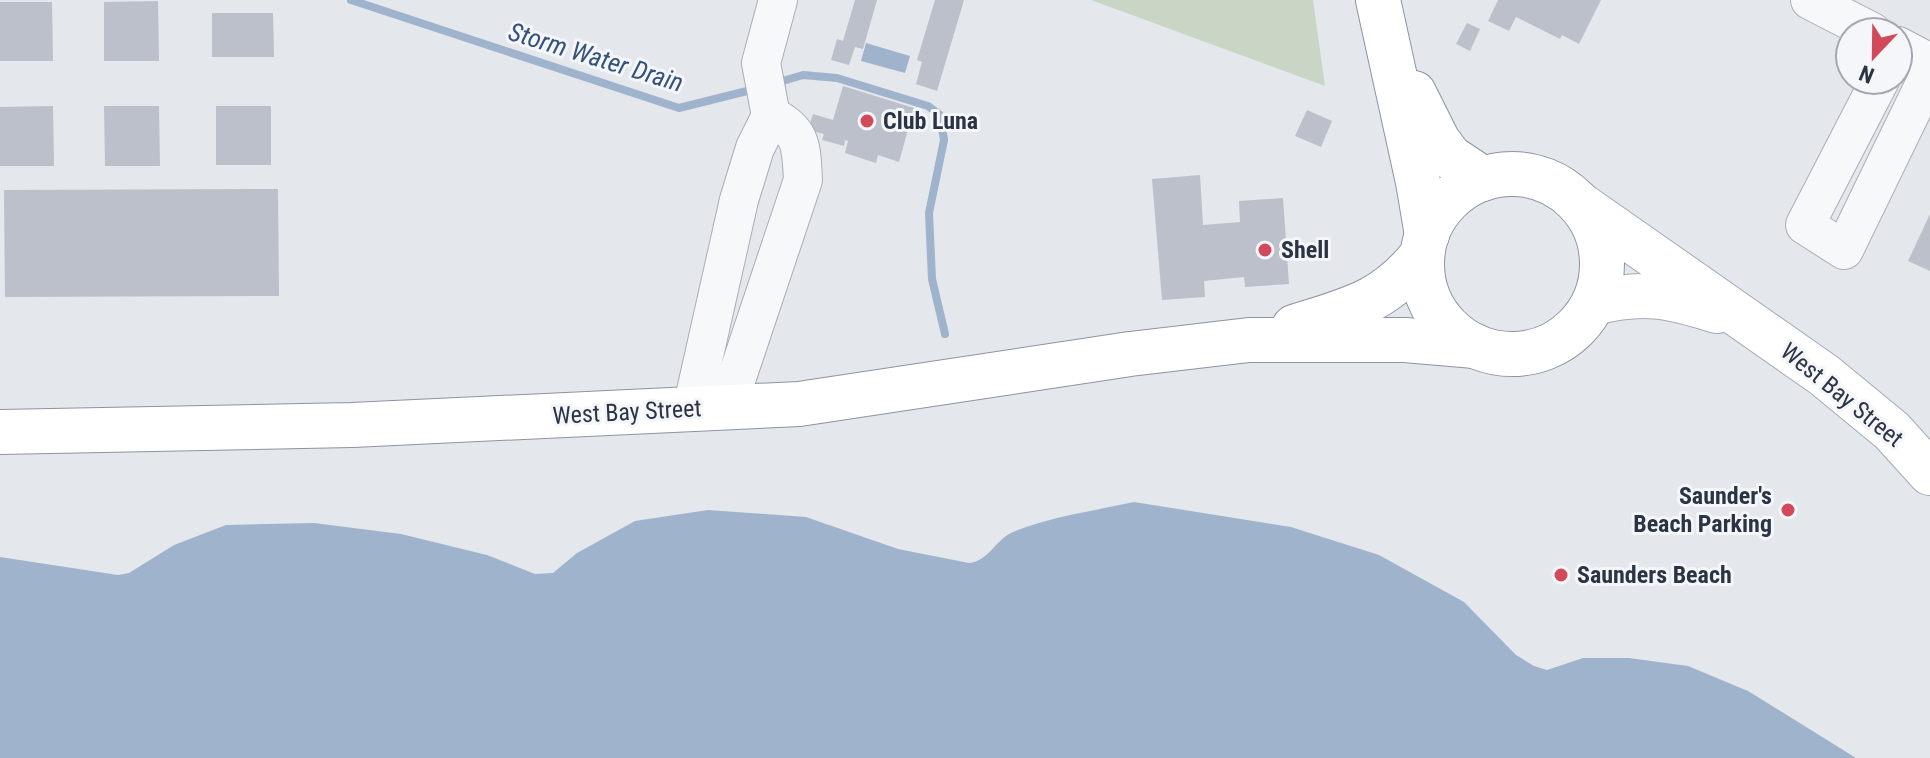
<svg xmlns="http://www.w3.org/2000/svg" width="1930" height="758" viewBox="0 0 1930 758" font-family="'Roboto Condensed',sans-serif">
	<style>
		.green { fill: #c9d6c5 }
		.water { fill: #9fb4cc }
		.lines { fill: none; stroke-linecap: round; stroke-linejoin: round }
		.stream { stroke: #9fb4cc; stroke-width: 8 }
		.building { fill: #bbc0ca }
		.minor-casing { stroke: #a9aeb7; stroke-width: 40 }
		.major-casing { stroke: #a3abb8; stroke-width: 46 }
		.highway-casing { stroke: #8b94a3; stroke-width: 46 }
		.minor { stroke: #f7f8fa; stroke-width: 38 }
		.major { stroke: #fff; stroke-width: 44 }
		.highway { stroke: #fff; stroke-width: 44 }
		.poi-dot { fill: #d1495b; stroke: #f4f6f9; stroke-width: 3 }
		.labels { text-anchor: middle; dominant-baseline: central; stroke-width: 6; stroke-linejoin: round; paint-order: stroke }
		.poi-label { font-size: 24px; font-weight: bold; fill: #2b3445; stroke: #f4f6f9; text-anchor: start }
		.street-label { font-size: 24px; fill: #2b3445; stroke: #f4f6f9 }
		.water-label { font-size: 26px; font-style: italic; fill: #34527a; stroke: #f4f6f9 }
	</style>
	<rect width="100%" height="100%" fill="#e4e7ec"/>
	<!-- green -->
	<polygon class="green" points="1091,0 1313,0 1325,86"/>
	<!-- water -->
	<g class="water">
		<polygon points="866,43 910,56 905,73 861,61"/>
		<path d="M1134 502 1291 527 1379 555 1464 602 1516 655 1534 666 1547 670 1583 658H1629L1688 666 1748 691 1856 758H0V557L118 575 129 573 174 545 226 525 314 523 401 534 487 555 535 574 553 573 577 553 635 521 708 510 806 517 898 549 969 563C989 561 996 539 1013 532 1052 516 1094 511 1134 502Z"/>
	</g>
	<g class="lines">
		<!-- stream -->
		<g class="stream">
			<polyline points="351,0 679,108 755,89"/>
			<polyline points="776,83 803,75 837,78 928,106 940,115 944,140 929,213 932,279 945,334"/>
		</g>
	</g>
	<!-- building -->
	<g class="building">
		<polygon points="855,0 877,0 863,49 855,47 849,65 831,60 837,39 843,41"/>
		<polygon points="935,0 964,0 937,91 916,84 922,62 917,60"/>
		<polygon points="1498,0 1601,0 1579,44 1562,35 1560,39 1516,17 1509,31 1488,21"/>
		<polygon points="158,1 159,61 104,61 104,2"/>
		<polygon points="0,2 52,2 53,61 0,61"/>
		<polygon points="212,13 273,13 274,57 212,57"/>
		<polygon points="1467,23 1480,29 1470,51 1456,44"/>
		<polygon points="843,86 914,108 899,162 878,155 876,163 845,153 848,141 845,140 844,146 822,140 824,134 808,130 813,114 833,120"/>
		<polygon points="53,106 54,166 0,166 0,107"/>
		<polygon points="104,106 159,106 160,166 105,166"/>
		<rect x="216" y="106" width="55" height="59"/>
		<polygon points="1307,110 1332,121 1321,147 1295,136"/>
		<polygon points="1200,175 1203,225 1240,222 1239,201 1283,198 1289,284 1245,287 1244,277 1204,281 1205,297 1162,300 1152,179"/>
		<polygon points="278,189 279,296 5,297 4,190"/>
		<polygon points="1930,214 1930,271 1908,261"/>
	</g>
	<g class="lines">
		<defs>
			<g id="minor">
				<polyline points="1810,0 1872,32"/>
				<polyline points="1898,46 1930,63"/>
				<polyline points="1880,80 1805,225 1844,250 1930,73"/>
				<path d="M727 407 803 180C801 148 803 131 771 116"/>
				<polyline points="692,409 739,200 755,148 771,116 761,63 778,0"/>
			</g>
			<g id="major">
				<polyline points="1578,203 1824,375 1892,431 1930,473"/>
				<path d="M1594 303C1643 290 1670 296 1717 311"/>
			</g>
			<g id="highway">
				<polyline points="1378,0 1418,182 1427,235"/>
				<polyline points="1414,93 1438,141 1450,157 1483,179"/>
				<circle cx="1512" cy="264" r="90"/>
				<path d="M1294 327C1350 309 1384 303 1422 255"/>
				<polyline points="0,432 352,425 799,404 1130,354 1249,340 1405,340 1475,346"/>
			</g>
		</defs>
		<!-- minor casing -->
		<use href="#minor" class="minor-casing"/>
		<!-- major casing -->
		<use href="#major" class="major-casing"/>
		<!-- highway casing -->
		<use href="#highway" class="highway-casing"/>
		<!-- minor -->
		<use href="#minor" class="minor"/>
		<!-- major -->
		<use href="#major" class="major"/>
		<!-- highway -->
		<use href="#highway" class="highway"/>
	</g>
	<!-- markers -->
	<g class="poi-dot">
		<circle cx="867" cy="121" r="8"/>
		<circle cx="1265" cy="250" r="8"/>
		<circle cx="1788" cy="510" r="8"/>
		<circle cx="1561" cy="575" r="8"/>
	</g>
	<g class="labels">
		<!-- poi labels -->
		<g class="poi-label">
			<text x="883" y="121">Club Luna</text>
			<text x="1281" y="250">Shell</text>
			<text x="1772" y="496" text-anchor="end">Saunder's<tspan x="1772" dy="28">Beach Parking</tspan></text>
			<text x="1577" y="575">Saunders Beach</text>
		</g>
		<!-- street labels -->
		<g class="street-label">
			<text transform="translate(1842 395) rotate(39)">West Bay Street</text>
			<text transform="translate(627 412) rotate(-3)">West Bay Street</text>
		</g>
		<!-- water labels -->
		<g class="water-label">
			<text transform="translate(596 57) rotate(17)">Storm Water Drain</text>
		</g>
	</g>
	<!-- north arrow -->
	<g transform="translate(1874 56) rotate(202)"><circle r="38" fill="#f4f6f9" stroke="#a4a8b1" stroke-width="2"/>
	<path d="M0-6L14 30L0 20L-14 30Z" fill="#d1495b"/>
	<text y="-12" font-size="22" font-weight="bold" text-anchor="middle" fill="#2b3445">N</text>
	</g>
</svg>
